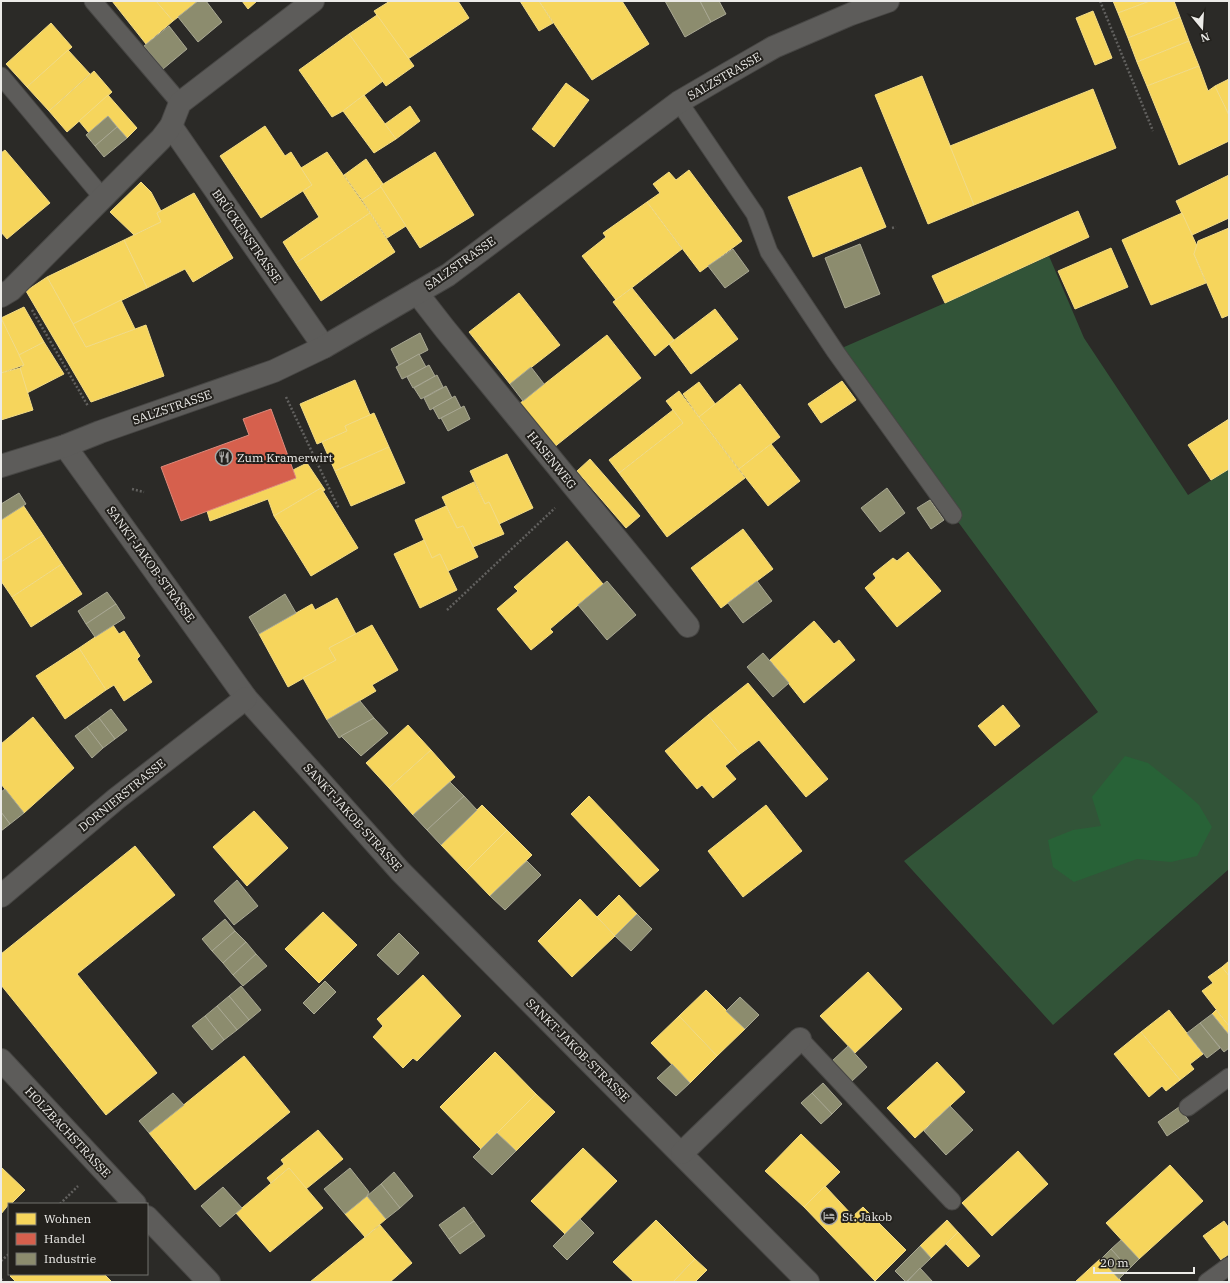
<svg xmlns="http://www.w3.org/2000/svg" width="1230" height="1283" viewBox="0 0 1230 1283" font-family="'IBM Plex Serif',serif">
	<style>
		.green { fill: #325438 }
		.forest { fill: #286237 }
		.homes { fill: #f6d55c; stroke: #f3dc86 }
		.shops { fill: #d6604d; stroke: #dd8a7c }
		.industry { fill: #8c8c6e; stroke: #a9a893 }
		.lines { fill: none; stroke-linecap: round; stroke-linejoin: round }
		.service-casing { stroke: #474644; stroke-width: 19 }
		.minor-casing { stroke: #474644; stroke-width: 24 }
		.path { stroke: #62615f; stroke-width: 2.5; stroke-dasharray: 2 2; stroke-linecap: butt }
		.service { stroke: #5d5c5a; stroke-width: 17 }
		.minor { stroke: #5d5c5a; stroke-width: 22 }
		.labels { text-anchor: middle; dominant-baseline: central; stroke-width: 4; stroke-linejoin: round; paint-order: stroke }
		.street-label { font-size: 12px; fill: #ecebe8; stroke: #23211d }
		.poi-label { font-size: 12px; fill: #ecebe8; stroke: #23211d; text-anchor: start }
	</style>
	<rect width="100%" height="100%" fill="#2b2a27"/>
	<!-- green -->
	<polygon class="green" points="1049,256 1084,338 1188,495 1229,469 1229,869 1053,1025 904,861 1098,712 953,515 835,351 945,303"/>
	<!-- forest -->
	<polygon class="forest" points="1125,756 1148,763 1182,790 1199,805 1212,827 1197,856 1171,862 1137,859 1074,882 1053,867 1048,840 1073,830 1101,826 1092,797"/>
	<!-- homes -->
	<g class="homes">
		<polygon points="112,1 156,1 173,21 146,44"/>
		<polygon points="156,1 197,1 197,2 173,21"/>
		<polygon points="242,1 257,1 248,9"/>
		<polygon points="390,1 458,1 469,18 408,59 374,11"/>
		<polygon points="520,1 539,1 553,23 539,31"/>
		<polygon points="539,1 622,1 649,44 592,80"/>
		<polygon points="1113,1 1150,1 1118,13"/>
		<polygon points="1150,1 1174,1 1180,17 1128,38 1118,13"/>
		<polygon points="1093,11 1112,58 1095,65 1076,18"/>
		<polygon points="377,15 414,66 386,86 349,34"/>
		<polygon points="1180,17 1189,41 1137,62 1128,38"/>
		<polygon points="51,23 72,47 27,87 6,64"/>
		<polygon points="349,34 383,81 343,111 332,117 299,70"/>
		<polygon points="1189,41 1199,66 1147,86 1137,62"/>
		<polygon points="68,50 90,74 49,111 27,87"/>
		<polygon points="1199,66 1208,91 1215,86 1229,115 1229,141 1179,165 1147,86"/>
		<polygon points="94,71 112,92 67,132 49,111"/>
		<polygon points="922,76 974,205 928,224 875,95"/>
		<polygon points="1229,79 1229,115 1215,86"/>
		<polygon points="566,83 589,100 554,147 532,129"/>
		<polygon points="1093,89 1116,148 974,205 950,146"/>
		<polygon points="108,95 137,128 127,138 108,116 89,133 79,121"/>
		<polygon points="364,95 396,139 374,153 343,111"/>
		<polygon points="410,106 420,121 396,139 385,124"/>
		<polygon points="265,126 285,156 291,152 312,185 261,218 220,156"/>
		<polygon points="5,150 50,203 7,239 1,232 1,153"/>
		<polygon points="327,152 370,213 296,263 283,242 319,217 303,191 312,185 301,168"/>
		<polygon points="435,152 474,215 420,248 380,186"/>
		<polygon points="366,159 383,184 380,186 381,187 362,200 344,175"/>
		<polygon points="861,167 886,227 813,257 788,197"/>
		<polygon points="689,170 742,241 700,272 647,202 660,193 653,184 669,172 676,180"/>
		<polygon points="1229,175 1229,218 1192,235 1176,201"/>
		<polygon points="141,182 151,192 161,211 157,213 161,222 134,235 110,212"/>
		<polygon points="381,187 406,226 387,238 362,200"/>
		<polygon points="194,193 233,258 193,282 185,269 147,288 124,240 161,222 157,213"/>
		<polygon points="647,202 682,249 616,300 582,256 606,237 603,233"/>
		<polygon points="1078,211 1089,237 945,303 932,276"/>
		<polygon points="370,213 395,252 321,301 296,263"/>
		<polygon points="1182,213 1197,246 1194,254 1206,283 1151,305 1122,240"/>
		<polygon points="1229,228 1229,315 1222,318 1194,254 1198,241"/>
		<polygon points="124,240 147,288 73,324 47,277"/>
		<polygon points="1111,248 1128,287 1075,309 1058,271"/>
		<polygon points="47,277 86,347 146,325 164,376 91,402 26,291"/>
		<polygon points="632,288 674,340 655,356 613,302"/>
		<polygon points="519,293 560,345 510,384 469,332"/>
		<polygon points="121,300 135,329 86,347 73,324"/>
		<polygon points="24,307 44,342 19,355 1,318"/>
		<polygon points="715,309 738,339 691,374 669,344"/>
		<polygon points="1,318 24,365 1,373"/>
		<polygon points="607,335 641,378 553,448 519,404"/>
		<polygon points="44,342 64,374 27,393 20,368 24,365 19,355"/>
		<polygon points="20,368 33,410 1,420 1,373"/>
		<polygon points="355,380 370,415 345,426 347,431 317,444 300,404"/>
		<polygon points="842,381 856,400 821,423 808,404"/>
		<polygon points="699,382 716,405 699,417 683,394"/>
		<polygon points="740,384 780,437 739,469 699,417"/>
		<polygon points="679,391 745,478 667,537 619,473 683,423 666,401"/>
		<polygon points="673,410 683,423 619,473 609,460"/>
		<polygon points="374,413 389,447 335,471 322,442 347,431 345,426"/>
		<polygon points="1229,419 1229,469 1211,480 1188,445"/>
		<polygon points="771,444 800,481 768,506 739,469"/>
		<polygon points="389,447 405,483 351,506 335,471"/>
		<polygon points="507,454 533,508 499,524 489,502 485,504 470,471"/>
		<polygon points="590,459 640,516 626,528 577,471"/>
		<polygon points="307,463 325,490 323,491 321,488 274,516 268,499 210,521 207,511 296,478 293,470"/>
		<polygon points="474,482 485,504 489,502 504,534 473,547 463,526 457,528 442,497"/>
		<polygon points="321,488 358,548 311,576 274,516"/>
		<polygon points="23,505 43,535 1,562 1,520"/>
		<polygon points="446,506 457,528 463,526 478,557 448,571 440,554 432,558 415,520"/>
		<polygon points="743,529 773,569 721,608 691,568"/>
		<polygon points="43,535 62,564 12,597 1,581 1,562"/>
		<polygon points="424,540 432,558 440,554 457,590 420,608 394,554"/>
		<polygon points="567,541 603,584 550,629 553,632 531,650 497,609 518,591 514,587"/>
		<polygon points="908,552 941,591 897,627 865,588 876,578 873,574 893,558 897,561"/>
		<polygon points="62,564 82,594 31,627 12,597"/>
		<polygon points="337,598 356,634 329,648 336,660 288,687 259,634 312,604 315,610"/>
		<polygon points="814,621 834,644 839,640 855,660 804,703 770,660"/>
		<polygon points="113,625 119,634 124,631 140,656 137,659 152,682 124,701 114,685 106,690 79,648"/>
		<polygon points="372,625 398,670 372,685 376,691 327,720 303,678 336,660 329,648"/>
		<polygon points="79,648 106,690 65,719 36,676"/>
		<polygon points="748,683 828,779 806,797 759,740 740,754 708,715"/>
		<polygon points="1003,705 1020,726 995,746 978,726"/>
		<polygon points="708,715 740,754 725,766 736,779 713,798 702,785 697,789 665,751"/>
		<polygon points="33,717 74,768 24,813 1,784 1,744"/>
		<polygon points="408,725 431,750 389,788 366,763"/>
		<polygon points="431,750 455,777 413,815 389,788"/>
		<polygon points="589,796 659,870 640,887 571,814"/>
		<polygon points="482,805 507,830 466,871 441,845"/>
		<polygon points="766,805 802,851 743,897 708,851"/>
		<polygon points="254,811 288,848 247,886 213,847"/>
		<polygon points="507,830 532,855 490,896 466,871"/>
		<polygon points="135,846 175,895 77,974 157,1073 106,1115 1,985 1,954"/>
		<polygon points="619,895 637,914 615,936 597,917"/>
		<polygon points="580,899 615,936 572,977 538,941"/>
		<polygon points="323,912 357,945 319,983 285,949"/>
		<polygon points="1229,961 1229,976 1222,967"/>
		<polygon points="1222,967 1229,976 1229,1026 1202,991 1213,983 1208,977"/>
		<polygon points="868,972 902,1009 855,1053 820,1016"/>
		<polygon points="423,975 461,1016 417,1061 413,1058 403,1068 373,1037 383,1026 377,1019"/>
		<polygon points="706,990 745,1029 717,1056 679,1016"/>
		<polygon points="1169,1010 1203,1054 1190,1064 1194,1069 1180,1080 1141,1032"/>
		<polygon points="1216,1010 1229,1026 1229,1035 1212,1014"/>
		<polygon points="679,1016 717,1056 690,1083 651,1043"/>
		<polygon points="1141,1032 1180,1080 1166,1091 1162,1086 1149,1097 1114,1054"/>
		<polygon points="495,1052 536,1094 481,1149 440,1107"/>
		<polygon points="244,1056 290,1112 195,1190 149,1133"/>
		<polygon points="937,1062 965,1092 915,1138 887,1108"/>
		<polygon points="536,1094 555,1112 516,1151 497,1133"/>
		<polygon points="318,1130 343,1159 306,1189 289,1168 271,1183 267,1178 284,1164 281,1160"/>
		<polygon points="801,1134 840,1172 804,1207 765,1171"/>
		<polygon points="583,1148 617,1181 565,1234 531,1201"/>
		<polygon points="1018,1151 1048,1184 992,1236 962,1203"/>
		<polygon points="1170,1165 1203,1201 1139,1259 1106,1223"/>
		<polygon points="1,1167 25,1190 11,1204 9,1204 1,1214"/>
		<polygon points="289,1168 323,1208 270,1252 236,1213"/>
		<polygon points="825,1186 853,1216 863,1207 906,1250 875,1281 804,1207"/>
		<polygon points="367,1196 386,1219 365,1237 345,1214"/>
		<polygon points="656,1220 695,1259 673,1282 634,1282 613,1262"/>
		<polygon points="947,1220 958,1232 931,1258 920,1246"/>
		<polygon points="1224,1221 1229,1228 1229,1254 1221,1260 1203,1236"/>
		<polygon points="380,1225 412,1263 390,1282 310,1282"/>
		<polygon points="958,1232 980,1256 968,1267 946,1244"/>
		<polygon points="695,1259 707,1270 695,1282 673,1282"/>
		<polygon points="1100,1259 1122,1282 1075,1282"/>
		<polygon points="12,1274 104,1274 112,1282 16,1282 10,1276"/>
	</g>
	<!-- shops -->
	<polygon class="shops" points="271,409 296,478 181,521 161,467 249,435 243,419"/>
	<!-- industry -->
	<g class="industry">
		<polygon points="198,1 206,1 222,22 198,42 178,17"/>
		<polygon points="665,1 700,1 711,22 685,37"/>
		<polygon points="700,1 719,1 726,14 711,22"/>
		<polygon points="169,26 187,49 163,69 144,46"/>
		<polygon points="108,116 117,127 95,146 86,135"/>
		<polygon points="117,127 127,138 104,157 95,146"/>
		<polygon points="860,244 880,294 845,308 825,258"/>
		<polygon points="733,249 749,271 725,288 708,266"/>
		<polygon points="420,333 428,350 399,365 391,349"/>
		<polygon points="419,354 426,367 402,379 396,367"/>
		<polygon points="429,365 435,376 413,388 407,377"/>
		<polygon points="531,367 544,384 523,401 510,384"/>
		<polygon points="437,375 443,387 421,399 414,388"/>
		<polygon points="446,386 452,398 430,410 424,398"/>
		<polygon points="455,396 461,408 439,419 433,408"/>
		<polygon points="464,406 470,419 448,431 441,418"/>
		<polygon points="887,488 905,513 880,532 861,508"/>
		<polygon points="19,493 26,504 1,520 1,504"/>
		<polygon points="930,500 944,520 931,529 917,508"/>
		<polygon points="607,581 636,615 607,640 578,605"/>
		<polygon points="757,581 772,601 743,623 728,603"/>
		<polygon points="107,592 116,604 86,624 78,611"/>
		<polygon points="285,594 296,613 259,634 249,617"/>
		<polygon points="116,604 125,618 95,637 86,624"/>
		<polygon points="763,653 789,683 773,697 747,667"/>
		<polygon points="360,701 374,718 339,738 327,720"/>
		<polygon points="111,709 127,730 115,739 99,718"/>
		<polygon points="99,718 115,739 103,748 87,727"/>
		<polygon points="374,718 388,733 361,756 341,736"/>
		<polygon points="87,727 103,748 92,758 75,736"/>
		<polygon points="450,782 464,796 427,830 413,815"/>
		<polygon points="5,789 24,813 10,824 1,812 1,792"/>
		<polygon points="464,796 477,810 441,845 427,830"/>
		<polygon points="1,812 10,824 1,831"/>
		<polygon points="527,861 541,875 505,910 490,896"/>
		<polygon points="237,880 258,906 234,925 214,901"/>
		<polygon points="637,914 652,929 631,951 615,936"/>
		<polygon points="225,919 235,931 212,951 202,939"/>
		<polygon points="235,931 246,942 223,963 212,951"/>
		<polygon points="399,933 419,953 398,975 377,955"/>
		<polygon points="246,942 256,954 233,975 223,963"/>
		<polygon points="256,954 267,966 243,986 233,975"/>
		<polygon points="325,981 336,992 314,1014 303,1003"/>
		<polygon points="241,986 261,1010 249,1020 229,996"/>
		<polygon points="229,996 249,1020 237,1030 217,1006"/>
		<polygon points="740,997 759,1015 745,1029 726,1011"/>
		<polygon points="217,1006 237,1030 224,1040 205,1016"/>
		<polygon points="1212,1014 1229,1035 1229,1048 1224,1052 1200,1023"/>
		<polygon points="205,1016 224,1040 212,1050 192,1026"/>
		<polygon points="1200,1023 1220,1048 1207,1058 1187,1033"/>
		<polygon points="848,1046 867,1067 851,1082 832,1061"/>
		<polygon points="672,1064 690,1083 676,1096 657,1078"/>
		<polygon points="823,1083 842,1104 832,1114 812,1093"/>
		<polygon points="173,1093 184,1105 149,1133 139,1121"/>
		<polygon points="812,1093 832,1114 821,1124 801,1103"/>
		<polygon points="950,1106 973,1130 946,1155 924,1131"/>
		<polygon points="1179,1107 1189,1121 1167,1136 1158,1122"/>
		<polygon points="497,1133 516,1151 492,1175 473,1157"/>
		<polygon points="350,1168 369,1192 367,1196 345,1214 324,1189"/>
		<polygon points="394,1172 413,1196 400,1208 381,1184"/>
		<polygon points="381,1184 400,1208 386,1219 367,1196"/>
		<polygon points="223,1187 242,1208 220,1227 201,1206"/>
		<polygon points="464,1207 474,1221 449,1239 439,1225"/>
		<polygon points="580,1219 594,1233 567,1260 553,1246"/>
		<polygon points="474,1221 485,1236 460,1254 449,1239"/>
		<polygon points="1121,1240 1139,1259 1129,1269 1111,1249"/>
		<polygon points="920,1246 931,1258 906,1282 895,1271"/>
		<polygon points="1111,1249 1129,1269 1119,1279 1101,1259"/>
		<polygon points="920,1268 933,1282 907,1282"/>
	</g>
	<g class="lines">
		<defs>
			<g id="service">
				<polyline points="93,1 180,103"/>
				<polyline points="1,76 103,198"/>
				<polyline points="679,102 755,214 769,252 835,351 953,515"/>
				<polyline points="800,1039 952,1201"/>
				<polyline points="1188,1107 1229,1077"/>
				<polyline points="1207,1282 1229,1266"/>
			</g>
			<g id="minor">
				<polyline points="171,126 324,347"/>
				<polyline points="417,293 445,329 688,626"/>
				<polyline points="1,296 11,290 161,139 171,126 180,103 313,1"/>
				<polyline points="65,446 246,698 400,871 808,1282"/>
				<polyline points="1,466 65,446 100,432 274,371 324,347 448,275 679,102 727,74 774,47 851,14 888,1"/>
				<polyline points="1,896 116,799 246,698"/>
				<polyline points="1,1060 135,1204"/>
				<polyline points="682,1153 800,1039"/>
				<polyline points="147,1217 209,1282"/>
			</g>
		</defs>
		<!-- service casing -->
		<use href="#service" class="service-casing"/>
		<!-- minor casing -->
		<use href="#minor" class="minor-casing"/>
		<!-- path -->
		<g class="path">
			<polyline points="1100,1 1153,131"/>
			<polyline points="892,228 896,227"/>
			<polyline points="32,310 88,406"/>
			<polyline points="286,397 339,509"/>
			<polyline points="132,489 144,492"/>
			<polyline points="447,610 555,508"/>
			<polyline points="60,1204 78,1186"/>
			<polyline points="1,1261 9,1254"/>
			<polyline points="1,1279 4,1282"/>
		</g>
		<!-- service -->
		<use href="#service" class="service"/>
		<!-- minor -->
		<use href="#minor" class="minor"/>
	</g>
	<!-- icons -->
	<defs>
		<symbol id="restaurant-ring" viewBox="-11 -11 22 22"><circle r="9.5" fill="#23211d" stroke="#a8a7a4" stroke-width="1.5"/><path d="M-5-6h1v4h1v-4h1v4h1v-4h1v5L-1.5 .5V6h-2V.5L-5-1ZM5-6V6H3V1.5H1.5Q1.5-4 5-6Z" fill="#a8a7a4"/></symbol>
		<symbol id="hotel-ring" viewBox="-11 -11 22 22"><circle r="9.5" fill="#23211d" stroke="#a8a7a4" stroke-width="1.5"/><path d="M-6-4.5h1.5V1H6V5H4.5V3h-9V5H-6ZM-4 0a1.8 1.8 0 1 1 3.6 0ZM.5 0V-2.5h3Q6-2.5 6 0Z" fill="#a8a7a4"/></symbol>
	</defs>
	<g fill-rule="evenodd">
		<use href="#restaurant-ring" x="214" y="447" width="20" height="20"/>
		<use href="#hotel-ring" x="819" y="1206" width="20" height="20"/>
	</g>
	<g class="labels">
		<!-- street labels -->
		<g class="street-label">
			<text transform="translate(724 76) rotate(-30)">SALZSTRASSE</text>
			<text transform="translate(247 236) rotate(55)">BRÜCKENSTRASSE</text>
			<text transform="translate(460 263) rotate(-35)">SALZSTRASSE</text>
			<text transform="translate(172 407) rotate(-19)">SALZSTRASSE</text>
			<text transform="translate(552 460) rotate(51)">HASENWEG</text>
			<text transform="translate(151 564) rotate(54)">SANKT-JAKOB-STRASSE</text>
			<text transform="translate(122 795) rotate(-39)">DORNIERSTRASSE</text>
			<text transform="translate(353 817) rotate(48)">SANKT-JAKOB-STRASSE</text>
			<text transform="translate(578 1050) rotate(45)">SANKT-JAKOB-STRASSE</text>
			<text transform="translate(68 1132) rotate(47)">HOLZBACHSTRASSE</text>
		</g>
		<!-- poi labels -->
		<g class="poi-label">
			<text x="237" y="457">Zum Kramerwirt</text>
			<text x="842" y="1216">St. Jakob</text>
		</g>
	</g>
	<!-- border -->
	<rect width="1230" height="1283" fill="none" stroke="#ecebe8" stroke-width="4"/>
	<!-- legend -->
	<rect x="8" y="1203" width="140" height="72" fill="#23211d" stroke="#73726e"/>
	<rect x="16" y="1213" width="20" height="12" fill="#f6d55c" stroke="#73726e"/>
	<text x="44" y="1223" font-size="12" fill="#ecebe8">Wohnen</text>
	<rect x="16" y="1233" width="20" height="12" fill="#d6604d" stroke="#73726e"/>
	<text x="44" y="1243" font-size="12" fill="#ecebe8">Handel</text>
	<rect x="16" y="1253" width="20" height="12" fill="#8c8c6e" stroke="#73726e"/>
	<text x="44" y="1263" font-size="12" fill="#ecebe8">Industrie</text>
	<!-- north arrow -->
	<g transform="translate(1202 28) rotate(162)" stroke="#23211d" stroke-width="3" paint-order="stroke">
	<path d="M0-3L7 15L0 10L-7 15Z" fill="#ecebe8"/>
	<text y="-6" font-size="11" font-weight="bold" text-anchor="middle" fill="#ecebe8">N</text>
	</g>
	<!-- scale -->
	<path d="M1094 1267v6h100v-6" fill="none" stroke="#ecebe8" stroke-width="2"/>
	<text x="1100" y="1267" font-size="12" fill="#ecebe8" stroke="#23211d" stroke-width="3" paint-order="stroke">20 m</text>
</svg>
